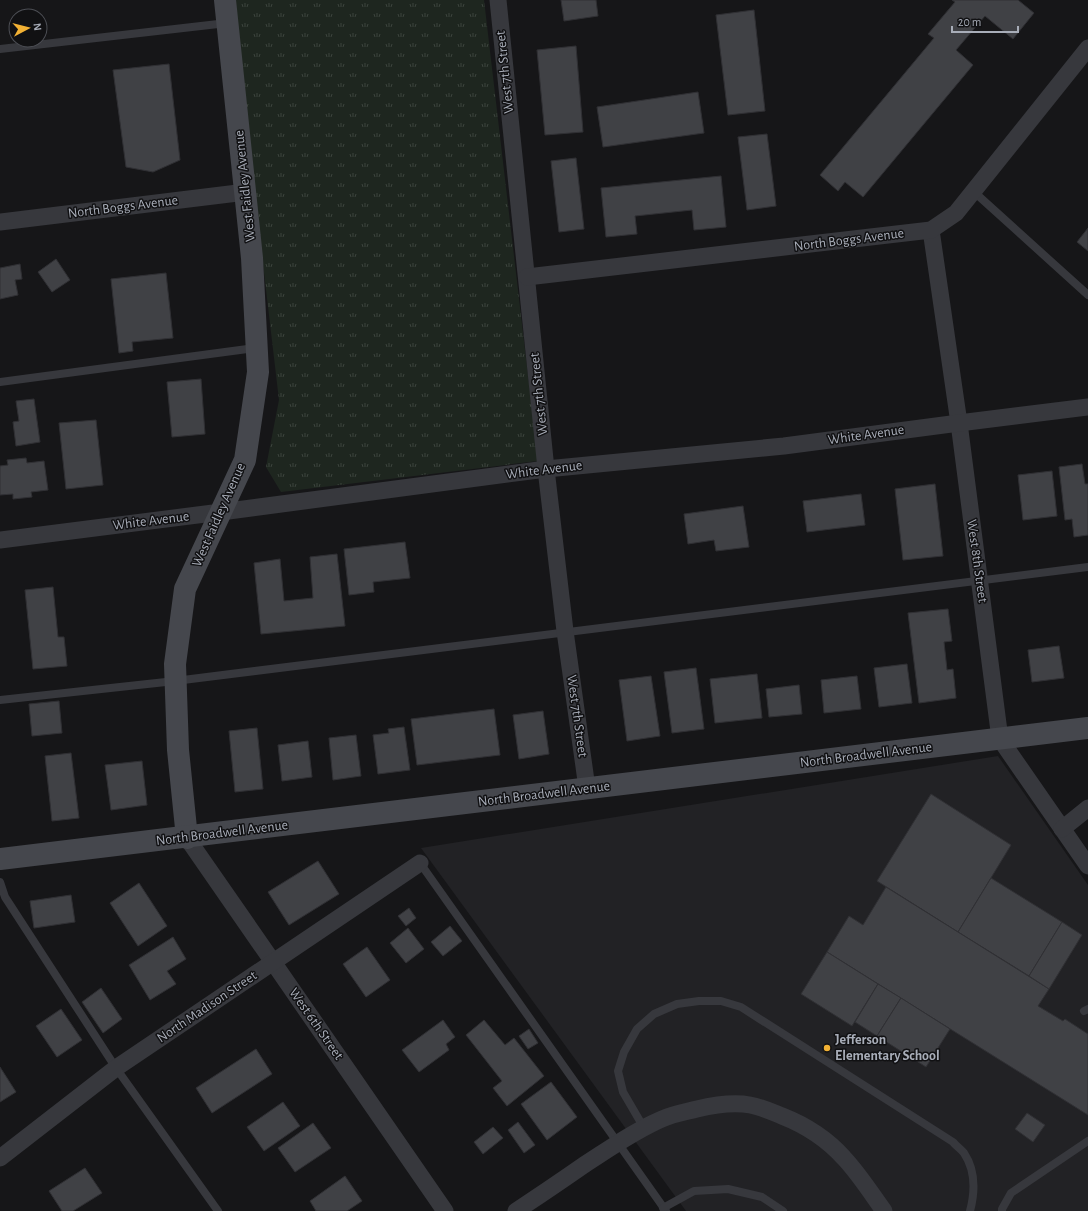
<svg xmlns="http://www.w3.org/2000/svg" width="1088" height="1211" viewBox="0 0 1088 1211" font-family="'Alegreya Sans',sans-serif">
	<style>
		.built { fill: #222225 }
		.park { fill: url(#park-tufts) }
		.building { fill: #404145; stroke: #303034 }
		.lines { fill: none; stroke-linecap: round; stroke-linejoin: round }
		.lane { stroke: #37383d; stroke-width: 8 }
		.street { stroke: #37383d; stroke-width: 17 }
		.secondary { stroke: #45474d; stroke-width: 22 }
		.poi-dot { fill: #f2b134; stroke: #111113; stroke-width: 1.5 }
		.labels { text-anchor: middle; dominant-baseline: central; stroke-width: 3; stroke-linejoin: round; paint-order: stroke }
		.street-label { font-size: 14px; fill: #a8adb8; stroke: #111113 }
		.poi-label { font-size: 14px; font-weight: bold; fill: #a8adb8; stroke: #111113; text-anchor: start }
	</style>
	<defs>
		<pattern id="park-tufts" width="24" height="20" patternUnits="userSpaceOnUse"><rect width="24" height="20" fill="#1e261f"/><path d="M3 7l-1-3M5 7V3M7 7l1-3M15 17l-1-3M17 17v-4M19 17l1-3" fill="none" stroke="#3c433d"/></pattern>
	</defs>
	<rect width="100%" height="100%" fill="#161618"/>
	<!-- built -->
	<polygon class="built" points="998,756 1088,885 1088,1211 686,1211 421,848"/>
	<!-- park -->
	<polygon class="park" points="232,0 484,0 538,461 281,492 266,467 279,400"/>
	<!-- building -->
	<g class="building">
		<polygon points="561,0 596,0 598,16 564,21"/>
		<polygon points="952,0 1018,0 1034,13 1013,39 985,16 956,50 973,65 863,197 845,182 838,191 820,175 934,38 928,34 955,2"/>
		<polygon points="754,10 765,111 728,115 716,15"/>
		<polygon points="576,46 583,132 545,135 537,50"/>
		<polygon points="169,64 180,160 153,172 126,167 113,70"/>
		<polygon points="698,92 704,133 603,147 597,107"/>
		<polygon points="767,134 776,206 747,210 738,137"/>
		<polygon points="576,158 584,229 559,232 551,161"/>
		<polygon points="721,176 726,227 694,230 692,210 635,216 637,234 606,237 601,188"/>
		<polygon points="1088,228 1088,251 1077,242"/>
		<polygon points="56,259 70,280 52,292 38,272"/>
		<polygon points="20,264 22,279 15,280 18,295 0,299 0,268"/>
		<polygon points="166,273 173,338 132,342 133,351 119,353 111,279"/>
		<polygon points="201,379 205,434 172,437 167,382"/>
		<polygon points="34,399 40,442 16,446 13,422 19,421 16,401"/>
		<polygon points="96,420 103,485 66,489 59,423"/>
		<polygon points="26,458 27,463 44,461 48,490 31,492 32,497 13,499 13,494 0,495 0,466 8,465 7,460"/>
		<polygon points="1082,464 1085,484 1088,484 1088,535 1074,537 1072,519 1065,520 1059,467"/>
		<polygon points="1052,471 1057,516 1023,520 1018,475"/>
		<polygon points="935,484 943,556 903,560 895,489"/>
		<polygon points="861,494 865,525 807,532 803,501"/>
		<polygon points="743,506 749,547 716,551 714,540 688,544 684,514"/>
		<polygon points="405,542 410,578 373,582 374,592 349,595 344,549"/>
		<polygon points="337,554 345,626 261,634 254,563 280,559 284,601 313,598 310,557"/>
		<polygon points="53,587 58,637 64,637 67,666 33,669 25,590"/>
		<polygon points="948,609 952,641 944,642 947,670 953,669 956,698 919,703 908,613"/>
		<polygon points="1059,646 1064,678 1032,682 1028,650"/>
		<polygon points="907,664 912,703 879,707 874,668"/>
		<polygon points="696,668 704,729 672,733 664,672"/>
		<polygon points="757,674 762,718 715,723 710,679"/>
		<polygon points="651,676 660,736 627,741 619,680"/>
		<polygon points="857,676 861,709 824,713 821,680"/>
		<polygon points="799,685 802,714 769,717 766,689"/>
		<polygon points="59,701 62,733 32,736 29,704"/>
		<polygon points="494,709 500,755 417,765 411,719"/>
		<polygon points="543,711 549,754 519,759 513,715"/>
		<polygon points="404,727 410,770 378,774 373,735 389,733 388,729"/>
		<polygon points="257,728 263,789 235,792 229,731"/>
		<polygon points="356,735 361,776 333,780 329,738"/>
		<polygon points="308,741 312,777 282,781 278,745"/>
		<polygon points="71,753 79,818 52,821 45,756"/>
		<polygon points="142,761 147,805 111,810 105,765"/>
		<polygon points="931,794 1011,845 958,932 877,881"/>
		<polygon points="318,861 339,894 289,925 268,892"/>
		<polygon points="991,878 1062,922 1029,976 958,932"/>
		<polygon points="139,883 167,926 138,946 110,903"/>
		<polygon points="886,887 1049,989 1038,1006 1063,1021 1065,1019 1088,1034 1088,1115 827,952 849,916 863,925"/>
		<polygon points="71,895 75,922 34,928 30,901"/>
		<polygon points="409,908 416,918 406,926 398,916"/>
		<polygon points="1062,922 1082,935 1049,989 1029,976"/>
		<polygon points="450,926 462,941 443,956 431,942"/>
		<polygon points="408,928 424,949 406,963 390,943"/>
		<polygon points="173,937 186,959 167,971 176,984 150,1000 129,965"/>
		<polygon points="367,947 390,980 366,997 343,964"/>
		<polygon points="827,952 878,984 852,1026 801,994"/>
		<polygon points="878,984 901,998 877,1036 855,1022"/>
		<polygon points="101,988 122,1019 103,1033 82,1002"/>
		<polygon points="901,998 950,1029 926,1067 877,1036"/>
		<polygon points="61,1009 82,1040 57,1057 36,1026"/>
		<polygon points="443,1020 455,1037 446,1044 449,1050 419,1072 402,1050"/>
		<polygon points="484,1020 505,1045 514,1038 544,1076 507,1106 493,1088 502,1081 466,1035"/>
		<polygon points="529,1029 538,1043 528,1049 519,1036"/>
		<polygon points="256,1049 272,1074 212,1113 196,1088"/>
		<polygon points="0,1067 16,1092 0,1102"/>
		<polygon points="551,1082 577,1117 547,1140 521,1104"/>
		<polygon points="283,1102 300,1126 264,1151 247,1127"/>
		<polygon points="1027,1113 1045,1125 1033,1142 1015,1129"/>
		<polygon points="518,1122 535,1145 524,1153 508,1130"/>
		<polygon points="313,1123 331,1148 295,1172 278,1148"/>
		<polygon points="493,1127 503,1138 483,1154 474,1142"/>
		<polygon points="85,1168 102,1193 73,1211 62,1211 49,1191"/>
		<polygon points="345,1176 362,1201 347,1211 316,1211 310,1201"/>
	</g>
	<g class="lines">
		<!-- lane -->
		<g class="lane">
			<polyline points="0,49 227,23"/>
			<polyline points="973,191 1088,295"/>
			<polyline points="0,382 255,348"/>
			<polyline points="0,700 175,681 1088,567"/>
			<polyline points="420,863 666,1211"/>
			<polyline points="0,882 5,897 116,1068 218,1211"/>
			<polyline points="1084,1011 1088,1009"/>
			<path d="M644 1128 623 1092 618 1071 624 1052 637 1029 654 1014 677 1004 699 1001H721L741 1007 953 1142C956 1146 961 1149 964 1153 976 1171 975 1192 970 1211"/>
			<polyline points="663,1208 694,1191 728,1189 762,1197 783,1211"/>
			<polyline points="1002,1211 1002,1209 1011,1193 1088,1141"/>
		</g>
		<!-- street -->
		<g class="street">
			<polyline points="498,0 546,469 565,631 587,788"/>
			<polyline points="0,222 246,192"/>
			<polyline points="931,230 959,423 1000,739 1088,866"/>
			<polyline points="527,277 931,230 956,213 1088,48"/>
			<polyline points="0,540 221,512 546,469 784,446 959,423 1088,407"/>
			<polyline points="1062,829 1088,808"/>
			<polyline points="187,838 273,962 445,1211"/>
			<polyline points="0,1158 116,1068 420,863"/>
			<path d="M516 1211C539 1196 561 1181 584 1165 609 1149 634 1131 662 1119 673 1114 685 1112 697 1109 714 1105 733 1102 750 1105 761 1107 772 1112 782 1116 805 1125 827 1139 844 1158 859 1174 871 1193 884 1211"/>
		</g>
		<!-- secondary -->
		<g class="secondary">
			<polyline points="187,838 178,750 175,664 185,589 245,460 258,372 252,258 225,0"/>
			<polyline points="0,859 1088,728"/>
		</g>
	</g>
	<!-- markers -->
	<circle class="poi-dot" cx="827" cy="1048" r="4"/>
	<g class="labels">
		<!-- street labels -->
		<g class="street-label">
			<text transform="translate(505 72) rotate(-96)">West 7th Street</text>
			<text transform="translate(245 186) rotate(-96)">West Faidley Avenue</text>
			<text transform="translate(123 207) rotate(-7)">North Boggs Avenue</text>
			<text transform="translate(849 240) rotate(-7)">North Boggs Avenue</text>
			<text transform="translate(539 394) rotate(-96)">West 7th Street</text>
			<text transform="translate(866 435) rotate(-8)">White Avenue</text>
			<text transform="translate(544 470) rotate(-7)">White Avenue</text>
			<text transform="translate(219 515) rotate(-66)">West Faidley Avenue</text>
			<text transform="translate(151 521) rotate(-7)">White Avenue</text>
			<text transform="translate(977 561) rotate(82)">West 8th Street</text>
			<text transform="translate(577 716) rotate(82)">West 7th Street</text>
			<text transform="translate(866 755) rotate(-7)">North Broadwell Avenue</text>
			<text transform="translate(544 794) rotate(-7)">North Broadwell Avenue</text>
			<text transform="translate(222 833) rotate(-7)">North Broadwell Avenue</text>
			<text transform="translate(207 1007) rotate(-34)">North Madison Street</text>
			<text transform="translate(316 1024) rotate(55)">West 6th Street</text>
		</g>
		<!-- poi labels -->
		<g class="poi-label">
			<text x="835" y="1040">Jefferson<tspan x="835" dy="16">Elementary School</tspan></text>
		</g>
	</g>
	<!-- north arrow -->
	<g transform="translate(28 28) rotate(83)"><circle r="19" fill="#111113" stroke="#4d4f55"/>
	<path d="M0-3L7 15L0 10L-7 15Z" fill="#f2b134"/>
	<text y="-6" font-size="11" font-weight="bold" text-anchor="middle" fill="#a8adb8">N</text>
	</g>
	<!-- scale -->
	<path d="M952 26v6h66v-6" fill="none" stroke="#a8adb8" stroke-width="2"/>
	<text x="958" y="26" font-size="12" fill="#a8adb8" stroke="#111113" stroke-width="3" paint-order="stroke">20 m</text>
</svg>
